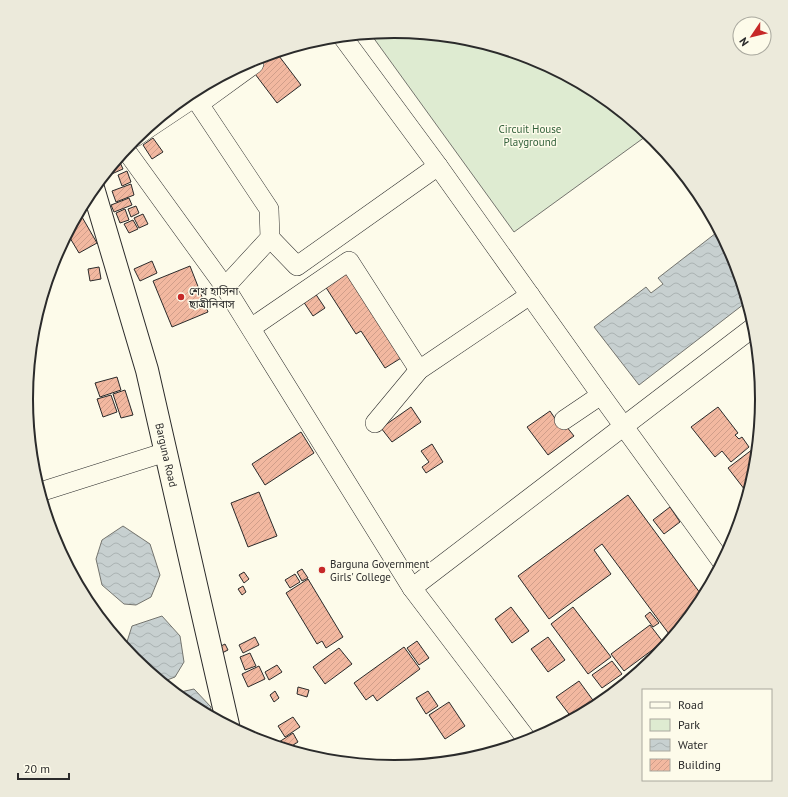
<svg xmlns="http://www.w3.org/2000/svg" width="788" height="797" viewBox="0 0 788 797" font-family="'PT Sans','Noto Sans Bengali',sans-serif">
	<style>
		.green { fill: #deebd1; stroke: #74746e }
		.water { fill: url(#water-waves); stroke: #74746e }
		.building { fill: url(#building-hatch); stroke: #2b2b2b }
		.lines { fill: none; stroke-linecap: round; stroke-linejoin: round }
		.minor-casing { stroke: #2b2b2b; stroke-width: 20 }
		.major-casing { stroke: #2b2b2b; stroke-width: 24 }
		.minor { stroke: #fdfbea; stroke-width: 19 }
		.major { stroke: #fdfbea; stroke-width: 22 }
		.poi-dot { fill: #c62828; stroke: #fdfbea; stroke-width: 1.5 }
		.labels { text-anchor: middle; dominant-baseline: central; stroke-width: 3; stroke-linejoin: round; paint-order: stroke }
		.park-label { font-size: 11px; fill: #34623c; stroke: #fdfbea }
		.poi-label { font-size: 11px; fill: #2b2b2b; stroke: #fdfbea; text-anchor: start }
		.street-label { font-size: 11px; fill: #2b2b2b; stroke: #fdfbea }
		.rim { fill: none; stroke: #2b2b2b; stroke-width: 2 }
	</style>
	<defs>
		<pattern id="water-waves" width="16" height="10" patternUnits="userSpaceOnUse"><rect width="16" height="10" fill="#c7d0d0"/><path d="M0 5q4-4 8 0t8 0" fill="none" stroke="#abb3b3"/></pattern>
		<pattern id="building-hatch" width="6" height="6" patternUnits="userSpaceOnUse"><rect width="6" height="6" fill="#f2b8a0"/><path d="M-1 1l2-2M0 6l6-6M5 7l2-2" fill="none" stroke="#d09e8a"/></pattern>
	</defs>
	<rect width="100%" height="100%" fill="#fdfbea"/>
	<!-- green -->
	<polygon class="green" points="394,31 466,38 535,59 599,93 649,134 514,232 370,33"/>
	<!-- water -->
	<g class="water">
		<polygon points="716,233 721,239 723,238 734,258 745,292 739,297 744,304 639,385 594,327 646,287 651,293 663,284 658,278"/>
		<polygon points="123,526 150,544 160,575 151,597 136,605 124,604 102,585 96,559 102,540"/>
		<polygon points="162,616 180,636 184,662 175,677 162,682 134,659 125,648 132,626"/>
		<polygon points="194,689 211,707 209,715 189,704 176,693"/>
	</g>
	<!-- building -->
	<g class="building">
		<polygon points="276,52 301,85 277,103 252,70"/>
		<polygon points="153,138 163,152 152,159 143,145"/>
		<polygon points="118,158 123,169 107,176 106,173"/>
		<polygon points="127,171 131,182 122,186 118,175"/>
		<polygon points="131,184 134,195 116,202 112,191"/>
		<polygon points="129,198 132,205 114,212 111,205"/>
		<polygon points="136,206 139,213 131,217 128,209"/>
		<polygon points="125,209 129,220 120,223 116,213"/>
		<polygon points="143,214 148,224 139,228 134,218"/>
		<polygon points="82,217 97,243 79,253 67,233 73,223"/>
		<polygon points="133,220 138,229 129,233 124,224"/>
		<polygon points="152,261 157,273 140,281 134,269"/>
		<polygon points="190,266 208,312 172,327 153,281"/>
		<polygon points="99,267 101,279 90,281 88,269"/>
		<polygon points="347,272 406,355 385,368 361,331 356,334 325,286"/>
		<polygon points="315,293 325,308 313,316 303,301"/>
		<polygon points="117,377 121,390 100,397 95,383"/>
		<polygon points="125,390 133,415 121,418 113,394"/>
		<polygon points="111,395 117,412 103,417 97,399"/>
		<polygon points="411,407 421,422 392,442 381,428"/>
		<polygon points="718,407 738,433 735,435 739,439 742,437 749,447 731,462 722,451 715,457 691,427"/>
		<polygon points="550,411 562,429 566,426 574,436 548,455 527,427"/>
		<polygon points="301,432 314,453 265,485 252,464"/>
		<polygon points="432,444 443,462 426,473 422,467 429,462 421,451"/>
		<polygon points="753,449 757,454 755,471 748,494 728,468"/>
		<polygon points="259,492 277,536 248,547 231,503"/>
		<polygon points="628,495 703,597 700,603 672,638 602,544 594,550 611,574 549,619 518,576"/>
		<polygon points="670,507 680,522 664,534 653,520"/>
		<polygon points="302,569 308,578 302,581 297,572"/>
		<polygon points="244,572 249,579 244,583 239,575"/>
		<polygon points="295,574 300,582 290,588 285,580"/>
		<polygon points="308,579 343,637 326,648 322,641 317,644 286,593"/>
		<polygon points="243,586 246,592 242,595 238,589"/>
		<polygon points="511,607 529,631 512,643 495,619"/>
		<polygon points="573,607 611,657 588,674 551,624"/>
		<polygon points="650,612 659,623 653,627 645,616"/>
		<polygon points="650,625 663,642 624,671 611,654"/>
		<polygon points="255,637 259,645 243,653 239,645"/>
		<polygon points="548,637 565,660 548,672 531,649"/>
		<polygon points="417,641 429,658 419,665 407,648"/>
		<polygon points="225,644 228,650 222,653 219,647"/>
		<polygon points="404,647 420,669 377,701 373,695 366,700 354,683"/>
		<polygon points="339,648 352,664 325,684 313,667"/>
		<polygon points="250,653 256,666 245,670 240,657"/>
		<polygon points="612,661 622,674 602,688 592,675"/>
		<polygon points="277,665 282,672 269,680 265,672"/>
		<polygon points="259,666 265,679 248,687 242,674"/>
		<polygon points="579,681 595,703 580,715 572,718 556,697"/>
		<polygon points="298,687 309,690 307,697 297,694"/>
		<polygon points="275,691 279,698 274,702 270,695"/>
		<polygon points="428,691 438,706 426,714 416,698"/>
		<polygon points="449,702 465,726 445,739 429,715"/>
		<polygon points="293,717 300,727 285,737 278,726"/>
		<polygon points="293,733 298,742 287,749 283,748 279,742"/>
	</g>
	<g class="lines">
		<defs>
			<g id="minor">
				<polyline points="342,36 438,166 601,395 722,562"/>
				<polyline points="191,92 269,209 270,238 225,287"/>
				<polyline points="199,104 254,64 251,60"/>
				<polyline points="135,137 195,97"/>
				<polyline points="125,149 225,287 412,588 528,741"/>
				<polyline points="270,238 297,266 438,166"/>
				<polyline points="251,328 349,261 419,370"/>
				<polyline points="564,420 601,395"/>
				<polyline points="375,423 419,370 530,295"/>
				<polyline points="40,492 166,452"/>
				<polyline points="412,588 755,326"/>
			</g>
			<g id="major">
				<path id="s1" d="M93 188 147 370 228 725"/>
			</g>
		</defs>
		<!-- minor casing -->
		<use href="#minor" class="minor-casing"/>
		<!-- major casing -->
		<use href="#major" class="major-casing"/>
		<!-- minor -->
		<use href="#minor" class="minor"/>
		<!-- major -->
		<use href="#major" class="major"/>
	</g>
	<!-- markers -->
	<g class="poi-dot">
		<circle cx="181" cy="297" r="4"/>
		<circle cx="322" cy="570" r="4"/>
	</g>
	<g class="labels">
		<!-- park labels -->
		<g class="park-label">
			<text x="530" y="129">Circuit House<tspan x="530" dy="13">Playground</tspan></text>
		</g>
		<!-- poi labels -->
		<g class="poi-label">
			<text x="189" y="291">শেখ হাসিনা<tspan x="189" dy="13">ছাত্রীনিবাস</tspan></text>
			<text x="330" y="564">Barguna Government<tspan x="330" dy="13">Girls' College</tspan></text>
		</g>
		<!-- street labels -->
		<g class="street-label">
			<text stroke="none"><textPath href="#s1" startOffset="277">Barguna Road</textPath></text>
		</g>
	</g>
	<!-- crop -->
	<path d="M0 0H788V797H0ZM33 399a361 361 0 1 1 722 0a361 361 0 1 1-722 0Z" fill="#eceadb" fill-rule="evenodd"/>
	<path class="rim" d="M33 399a361 361 0 1 1 722 0a361 361 0 1 1-722 0Z"/>
	<!-- legend -->
	<rect x="642" y="689" width="130" height="92" fill="#fdfbea" stroke="#a9a89e"/>
	<rect x="650" y="702" width="20" height="6" fill="#fdfbea" stroke="#a9a89e"/>
	<text x="678" y="709" font-size="12" fill="#2b2b2b">Road</text>
	<rect x="650" y="719" width="20" height="12" fill="#deebd1" stroke="#a9a89e"/>
	<text x="678" y="729" font-size="12" fill="#2b2b2b">Park</text>
	<rect x="650" y="739" width="20" height="12" fill="url(#water-waves)" stroke="#a9a89e"/>
	<text x="678" y="749" font-size="12" fill="#2b2b2b">Water</text>
	<rect x="650" y="759" width="20" height="12" fill="url(#building-hatch)" stroke="#a9a89e"/>
	<text x="678" y="769" font-size="12" fill="#2b2b2b">Building</text>
	<!-- north arrow -->
	<g transform="translate(752 36) rotate(235)"><circle r="19" fill="#fdfbea" stroke="#a9a89e"/>
	<path d="M0-3L7 15L0 10L-7 15Z" fill="#c62828"/>
	<text y="-6" font-size="11" font-weight="bold" text-anchor="middle" fill="#2b2b2b">N</text>
	</g>
	<!-- scale -->
	<path d="M18 773v6h51v-6" fill="none" stroke="#2b2b2b" stroke-width="2"/>
	<text x="24" y="773" font-size="12" fill="#2b2b2b" stroke="#fdfbea" stroke-width="3" paint-order="stroke">20 m</text>
</svg>
